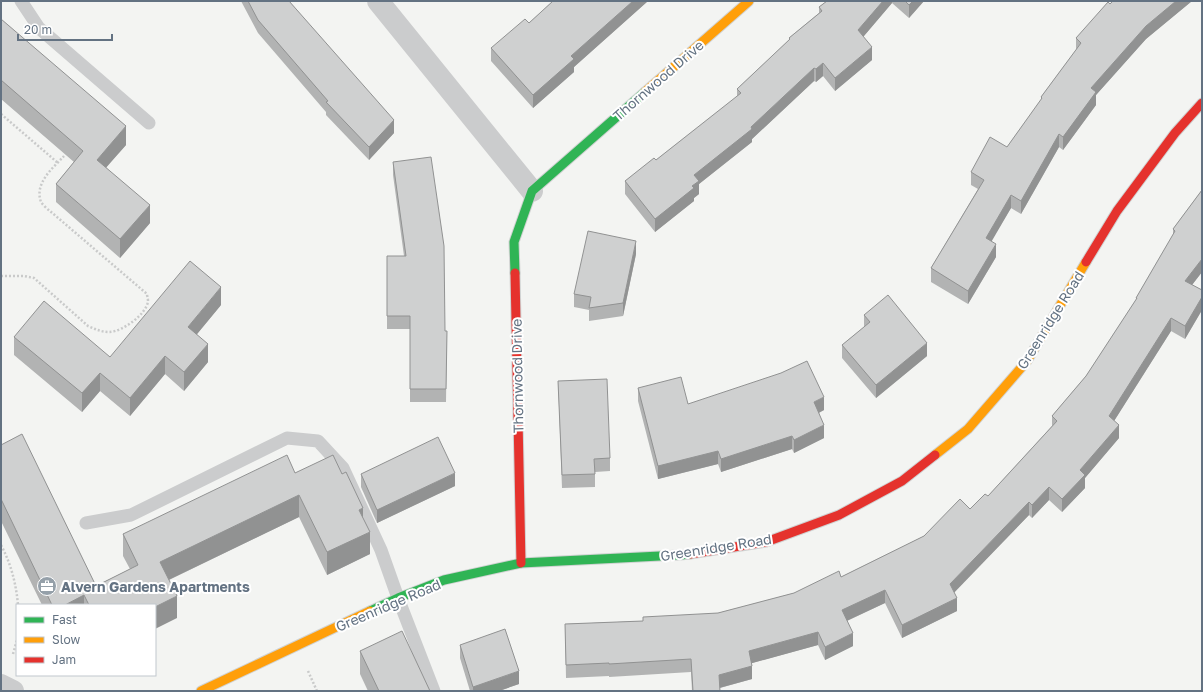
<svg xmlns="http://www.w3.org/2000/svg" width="1203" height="692" viewBox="0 0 1203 692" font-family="'Golos Text',sans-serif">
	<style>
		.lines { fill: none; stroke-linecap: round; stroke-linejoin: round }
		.fast-casing { stroke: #d0d2d2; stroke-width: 11 }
		.slow-casing { stroke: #d0d2d2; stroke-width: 11 }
		.jam-casing { stroke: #d0d2d2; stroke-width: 11 }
		.path { stroke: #c9caca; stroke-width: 2.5; stroke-dasharray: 2 2; stroke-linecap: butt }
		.lane { stroke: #cbcccd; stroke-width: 13 }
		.street { stroke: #cbcccd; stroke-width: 22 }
		.fast { stroke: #30b455; stroke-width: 9 }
		.slow { stroke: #ff9f0a; stroke-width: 9 }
		.jam { stroke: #e5322d; stroke-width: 9 }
		.wall { fill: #b2b3b3 }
		.shaded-wall { fill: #919292 }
		.building { fill: #cfd0d0; stroke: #919292 }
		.labels { text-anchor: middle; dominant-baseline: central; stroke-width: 4; stroke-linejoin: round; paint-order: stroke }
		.street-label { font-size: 14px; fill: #637282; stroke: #fff }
		.poi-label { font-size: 14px; font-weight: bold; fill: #637282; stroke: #fff; text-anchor: start }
	</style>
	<rect width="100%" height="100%" fill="#f3f4f2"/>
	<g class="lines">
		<defs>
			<g id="fast">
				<polyline points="515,273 514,242 532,191 645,92"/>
				<polyline points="370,611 398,598 444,580 521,563 680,555 690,554"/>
			</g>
			<g id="slow">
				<polyline points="645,92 749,1"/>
				<polyline points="935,455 968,429 1027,361 1086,262"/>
				<polyline points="201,691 370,611"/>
			</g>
			<g id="jam">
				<polyline points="1086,262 1117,211 1175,133 1202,103"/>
				<polyline points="515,273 521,563"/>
				<polyline points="690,554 766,542 839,515 902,481 935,455"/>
			</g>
		</defs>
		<!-- fast casing -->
		<use href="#fast" class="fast-casing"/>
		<!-- slow casing -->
		<use href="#slow" class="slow-casing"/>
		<!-- jam casing -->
		<use href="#jam" class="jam-casing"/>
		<!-- path -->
		<g class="path">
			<polyline points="1,114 58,163"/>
			<path d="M1 276H24L34 278 88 326C95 329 101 332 109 332 122 332 147 314 148 301 148 298 147 296 147 294L50 211C47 209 43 205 41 202 34 183 53 168 64 156"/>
			<path d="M1 545C11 564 16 583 18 605"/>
			<polyline points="13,654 17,640"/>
			<polyline points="308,671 317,691"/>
		</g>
		<!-- lane -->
		<g class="lane">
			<polyline points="21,1 39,28 149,123"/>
			<polyline points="86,523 131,515 287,438 318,441 343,468 381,550 398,598 434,691"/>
		</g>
		<!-- street -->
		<g class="street">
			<polyline points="378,1 532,191"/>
			<polyline points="1,685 13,691"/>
		</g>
		<!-- fast -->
		<use href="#fast" class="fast"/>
		<!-- slow -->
		<use href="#slow" class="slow"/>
		<!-- jam -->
		<use href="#jam" class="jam"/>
	</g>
	<!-- wall -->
	<g class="wall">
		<polygon points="241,1 289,1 394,133 369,160 326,115 326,112 258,33"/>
		<polygon points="553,1 648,1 574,67 574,72 533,108 491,61 491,48 529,23"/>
		<polygon points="827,1 924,1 909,18 892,3 863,37 872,60 835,91 823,76 816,82 814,81 752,139 752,142 699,184 699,194 694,198 694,201 655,232 625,194 625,181 656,160 737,97 737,89 789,40 789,38 819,13 819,7"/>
		<polygon points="1113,1 1192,1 1146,39 1096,95 1096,105 1063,150 1059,147 1021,214 1011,208 991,241 996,257 968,304 931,282 931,268 978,189 971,185 971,172 1007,147 1041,100 1041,97 1076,50 1076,38"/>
		<polygon points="1,19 126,145 106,167 150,223 120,258 56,202 56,184 74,162 1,99"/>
		<polygon points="393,162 445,331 447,331 446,402 410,402 410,329 387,329 387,256 404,256 393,175"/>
		<polygon points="1202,190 1202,272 1192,285 1202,290 1202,310 1185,339 1171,331 1114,421 1119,438 1085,478 1085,488 1062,512 1049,500 1032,518 1029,515 954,592 957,611 902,638 885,603 847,621 853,646 825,660 818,645 752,663 752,679 720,688 720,691 692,691 691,672 609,677 609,676 566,678 565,624 643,621 718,613 794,593 841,577 924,536 970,509 988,496 1052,426 1052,416 1086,376 1136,300 1136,298 1173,235 1173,229"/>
		<polygon points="636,254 623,316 589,321 589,310 574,307 574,294"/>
		<polygon points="221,305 197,334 208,362 184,391 165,374 130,416 100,391 82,412 14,355 14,337 110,357"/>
		<polygon points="864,315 927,356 876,398 842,358 842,345 864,327"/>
		<polygon points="558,381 610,458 610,471 595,472 595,487 562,488"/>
		<polygon points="638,388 688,404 824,410 819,413 824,438 794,453 792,449 721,472 718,464 658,479 638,401"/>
		<polygon points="1,445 96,586 130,569 123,556 123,534 295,473 363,518 370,554 327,575 299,517 169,580 177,618 155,605 42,605 1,521"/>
		<polygon points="361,474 455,486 377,523 361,487"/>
		<polygon points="460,645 519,684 499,691 470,691 460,658"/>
		<polygon points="360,651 430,691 368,691 360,674"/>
	</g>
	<!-- shaded-wall -->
	<g class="shaded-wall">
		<polygon points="633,1 648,1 574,67 574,72 533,108 533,95 571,56"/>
		<polygon points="883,1 892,1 892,3 858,43 858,30"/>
		<polygon points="913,1 924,1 909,18 909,5"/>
		<polygon points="1176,1 1192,1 1146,39 1096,95 1096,105 1063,150 1063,137 1091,88 1146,26"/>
		<polygon points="872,47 872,60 835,91 835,78"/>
		<polygon points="823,63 823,76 816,82 816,69"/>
		<polygon points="814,68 814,81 752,139 752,142 699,184 699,194 694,198 694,201 655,232 655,219 692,186 694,175 751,127"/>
		<polygon points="394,120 394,133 369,160 369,147"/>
		<polygon points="126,126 126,145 97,178 97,160"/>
		<polygon points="1059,134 1059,147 1021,214 1021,201"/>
		<polygon points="1011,195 1011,208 986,251 986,238"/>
		<polygon points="150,205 150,223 120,258 120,239"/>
		<polygon points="636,241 636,254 623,316 623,303"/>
		<polygon points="996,244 996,257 968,304 968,291"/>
		<polygon points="1202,259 1202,272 1185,294 1185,281"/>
		<polygon points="221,287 221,305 188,345 188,327"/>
		<polygon points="1202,297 1202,310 1185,339 1185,326"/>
		<polygon points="1171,318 1171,331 1109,429 1109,416"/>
		<polygon points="927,343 927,356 876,398 876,385"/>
		<polygon points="208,344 208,362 184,391 184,372"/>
		<polygon points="165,356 165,374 130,416 130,398"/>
		<polygon points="100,373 100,391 82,412 82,393"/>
		<polygon points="824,397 824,410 814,415 814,402"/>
		<polygon points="824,425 824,438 794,453 794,440"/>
		<polygon points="1119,425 1119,438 1085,478 1085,488 1062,512 1062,499 1080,470"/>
		<polygon points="792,436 792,449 721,472 721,459"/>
		<polygon points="718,451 718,464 658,479 658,466"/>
		<polygon points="455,473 455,486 377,523 377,510"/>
		<polygon points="1049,487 1049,500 1032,518 1032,505"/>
		<polygon points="299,495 299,517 160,584 160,562"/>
		<polygon points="1029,502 1029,515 950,597 950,584"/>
		<polygon points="363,508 363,530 359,510"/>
		<polygon points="370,532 370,554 327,575 327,552"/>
		<polygon points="885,590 885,603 842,623 842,610"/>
		<polygon points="84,595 84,605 65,605"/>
		<polygon points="177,596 177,618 155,629 155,607"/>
		<polygon points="957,598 957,611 902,638 902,625"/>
		<polygon points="818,632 818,645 749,664 749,651"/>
		<polygon points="853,633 853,646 825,660 825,647"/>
		<polygon points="752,666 752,679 719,688 719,675"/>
		<polygon points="519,671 519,684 499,691 473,691 473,687"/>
	</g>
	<!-- building -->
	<g class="building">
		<polygon points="248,1 289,1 394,120 369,147 326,102 328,101 258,20"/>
		<polygon points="553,1 633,1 571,56 574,59 533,95 491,48 525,19 529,23"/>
		<polygon points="827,1 883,1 858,30 872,47 835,78 823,63 816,69 814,68 751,127 752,129 694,175 699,181 692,186 694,188 655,219 625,181 654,158 656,160 741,93 737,89 790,39 789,38 822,11 819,7"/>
		<polygon points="905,1 913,1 909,5"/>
		<polygon points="1113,1 1176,1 1146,26 1091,88 1096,92 1063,137 1059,134 1021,201 1011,195 986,238 996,244 968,291 931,268 984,180 971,172 990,137 1007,147 1042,98 1041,97 1081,43 1076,38 1108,2 1110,4"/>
		<polygon points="1,19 126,126 97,160 150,205 120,239 56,184 83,151 1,80"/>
		<polygon points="431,157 444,246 445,331 447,331 446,389 410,389 410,316 387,316 387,256 406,256 393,162"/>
		<polygon points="1202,190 1202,259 1185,281 1202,290 1202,297 1185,326 1171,318 1109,416 1119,425 1080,470 1085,475 1062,499 1049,487 1032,505 1029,502 950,584 957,598 902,625 885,590 842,610 853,633 825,647 818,632 749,651 752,666 719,675 720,691 693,691 691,659 609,664 609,663 566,665 565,624 643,621 643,617 718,613 794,593 839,571 841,577 924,536 960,499 970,509 985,494 988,496 1057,421 1052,416 1086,376 1137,298 1136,298 1175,231 1173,229"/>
		<polygon points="588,231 636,241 623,303 589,308 591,297 574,294"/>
		<polygon points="190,261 221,287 188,327 208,344 184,372 165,356 130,398 100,373 82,393 14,337 44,301 110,357"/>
		<polygon points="888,295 927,343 876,385 842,345 870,322 864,315"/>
		<polygon points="807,361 824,397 814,402 824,425 794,440 792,436 721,459 718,451 658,466 638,388 681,377 688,404 781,373"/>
		<polygon points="607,379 610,458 594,459 595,474 562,475 558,381"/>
		<polygon points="22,434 96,586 138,565 123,534 287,455 295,473 333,455 342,474 346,472 363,508 359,510 370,532 327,552 299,495 160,562 177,596 155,607 155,605 89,605 84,595 65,605 52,605 1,499 1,445"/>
		<polygon points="438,437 455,473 377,510 361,474"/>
		<polygon points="505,629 519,671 473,687 460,645"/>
		<polygon points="402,631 430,691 379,691 360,651"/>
	</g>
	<!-- icons -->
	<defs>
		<symbol id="office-disc" viewBox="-11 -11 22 22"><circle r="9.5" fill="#95a0a9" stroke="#fff"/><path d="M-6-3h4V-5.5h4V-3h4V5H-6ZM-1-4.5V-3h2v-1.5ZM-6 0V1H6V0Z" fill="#fff"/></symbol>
	</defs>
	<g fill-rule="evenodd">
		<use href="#office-disc" x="36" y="575" width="22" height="22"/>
	</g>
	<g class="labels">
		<!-- street labels -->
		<g class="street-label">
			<text transform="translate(658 80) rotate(-41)">Thornwood Drive</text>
			<text transform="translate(1050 320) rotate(-58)">Greenridge Road</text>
			<text transform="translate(517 376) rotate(-91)">Thornwood Drive</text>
			<text transform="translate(716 547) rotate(-9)">Greenridge Road</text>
			<text transform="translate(388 605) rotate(-23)">Greenridge Road</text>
		</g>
		<!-- poi labels -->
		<g class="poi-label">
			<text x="61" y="586">Alvern Gardens Apartments</text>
		</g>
	</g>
	<!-- border -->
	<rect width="1203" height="692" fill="none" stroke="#637282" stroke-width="4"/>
	<!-- legend -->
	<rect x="16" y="604" width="140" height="72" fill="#ffffff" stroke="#c1c7cd"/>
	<rect x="24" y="617" width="20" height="6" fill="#30b455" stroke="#c1c7cd"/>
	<text x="52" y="624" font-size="12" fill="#637282">Fast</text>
	<rect x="24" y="637" width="20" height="6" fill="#ff9f0a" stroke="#c1c7cd"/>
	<text x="52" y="644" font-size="12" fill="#637282">Slow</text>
	<rect x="24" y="657" width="20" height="6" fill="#e5322d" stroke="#c1c7cd"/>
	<text x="52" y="664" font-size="12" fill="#637282">Jam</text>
	<!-- scale -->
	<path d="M18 34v6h94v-6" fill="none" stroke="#637282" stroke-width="2"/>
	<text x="24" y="34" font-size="12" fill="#637282" stroke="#ffffff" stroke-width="3" paint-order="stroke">20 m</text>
</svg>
